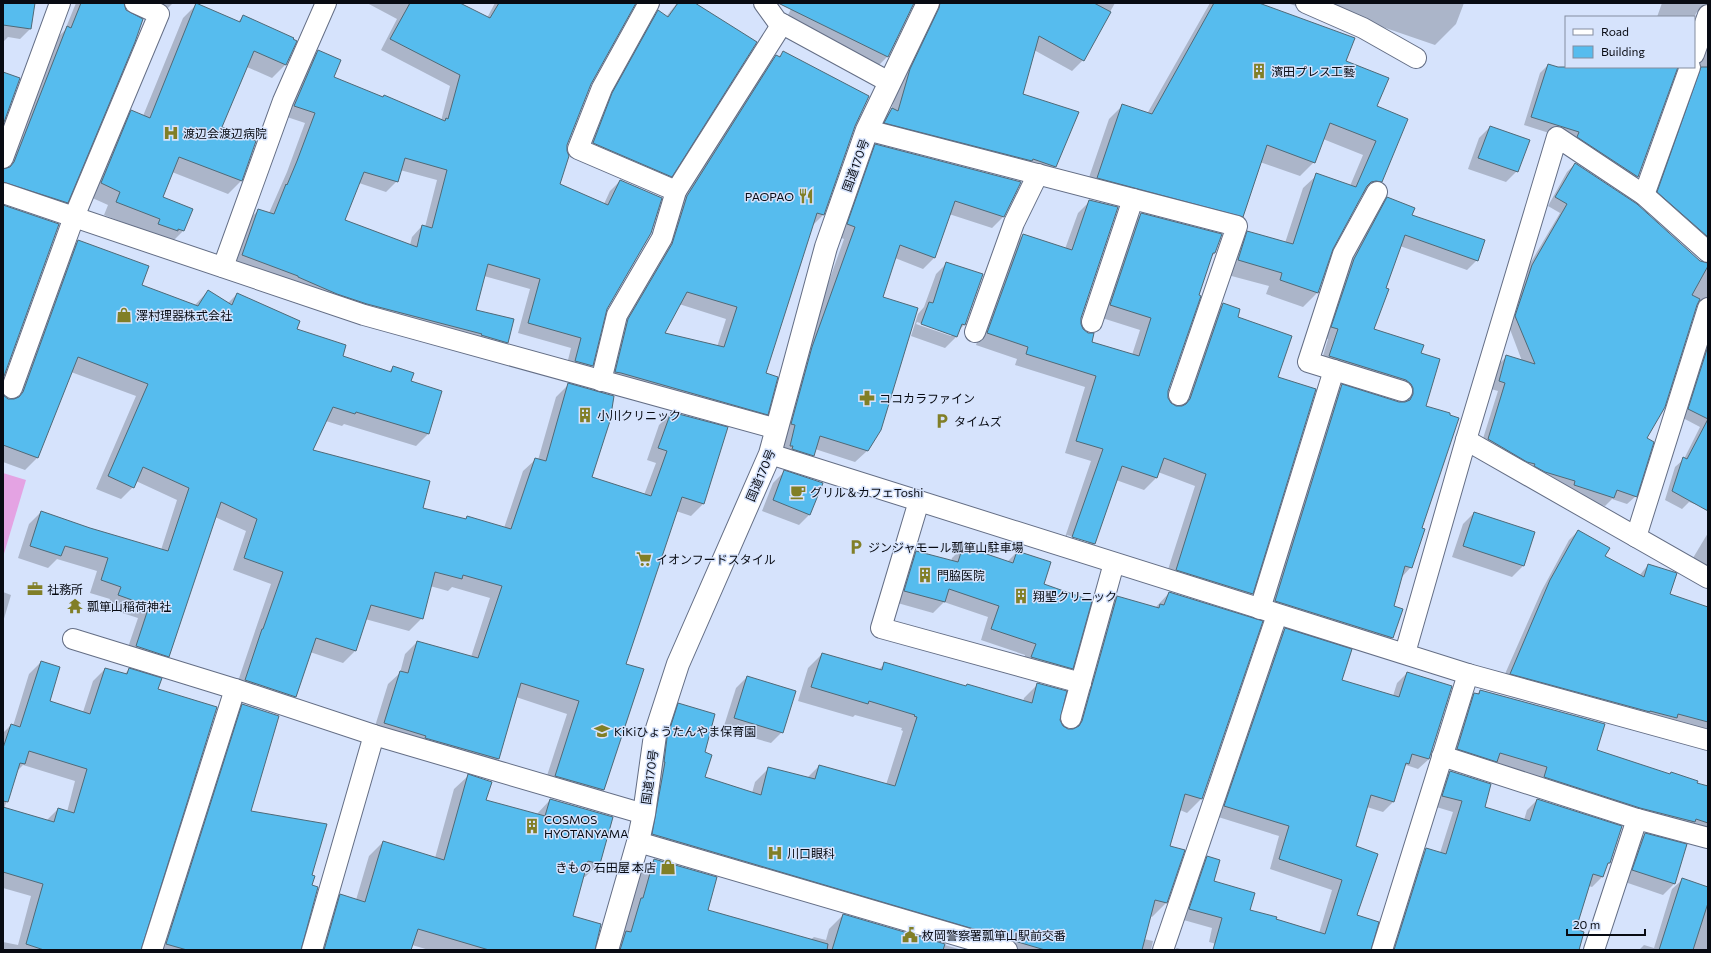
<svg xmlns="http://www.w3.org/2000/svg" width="1711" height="953" viewBox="0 0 1711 953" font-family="Commissioner,'Noto Sans JP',sans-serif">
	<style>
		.green { fill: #e4a3e3 }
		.shadow { fill: #0003; fill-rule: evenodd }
		.building { fill: #56bcee; stroke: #506977; fill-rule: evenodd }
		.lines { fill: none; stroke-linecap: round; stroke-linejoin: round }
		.minor-casing { stroke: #646e85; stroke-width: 22 }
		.trunk-casing { stroke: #646e85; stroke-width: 24 }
		.minor { stroke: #fff; stroke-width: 20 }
		.trunk { stroke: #fff; stroke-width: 22 }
		.labels { text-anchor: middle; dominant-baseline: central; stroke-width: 3; stroke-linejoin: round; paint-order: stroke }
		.poi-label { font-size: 12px; fill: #080b13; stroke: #d6e3fc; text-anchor: start }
		.street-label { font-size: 12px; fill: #080b13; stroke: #d6e3fc }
	</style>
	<rect width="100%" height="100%" fill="#d6e3fc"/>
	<!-- green -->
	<polygon class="green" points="3,473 26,480 3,557"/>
	<!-- shadow -->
	<g class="shadow">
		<polygon points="3,3 34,3 30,29 20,39 8,37 3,42"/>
		<polygon points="76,3 123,3 67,202 58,211 3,193 3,174 58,37 65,30"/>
		<polygon points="133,3 173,3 163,13"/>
		<path d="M367 3H458L487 18 495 3H635L590 83 566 145 559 185 604 204 610 191 620 181 606 309 592 366 581 376 565 372 571 348 518 333 530 289 484 276 475 311 507 342 497 353 232 265 248 220 259 210 269 213 287 172 305 123 284 116 308 62 318 51 333 78 441 121 450 86 381 50 397 19ZM400 170 437 180 425 227 422 226 412 237 410 245 344 220 359 183 386 192 397 181Z"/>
		<polygon points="677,3 694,3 671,176 661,186 584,153 603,104 648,21 658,12 666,17"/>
		<polygon points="794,3 913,3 887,57 874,70 783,25"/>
		<polygon points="943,3 1115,3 1083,60 1072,71 1034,50 1022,94 1055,166 1044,177 875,133 881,120 891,110 900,80 929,20 940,9"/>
		<polygon points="1210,3 1256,3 1344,61 1376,107 1381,181 1367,195 1362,194 1332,248 1317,293 1303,307 1266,294 1269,286 1224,274 1234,246 1248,232 1285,243 1303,188 1317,175 1350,186 1363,155 1323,139 1314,162 1300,176 1260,162 1243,216 1229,230 1084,192 1109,119 1123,105 1147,114"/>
		<polygon points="1287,3 1464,3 1456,24 1435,45 1333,10 1327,16"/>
		<polygon points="1662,3 1708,3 1708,15 1703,12 1697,12 1694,17 1657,17"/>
		<polygon points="196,5 238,22 243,16 295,42 285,65 272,78 247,67 221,128 255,141 241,181 228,194 172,172 161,198 183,231 170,244 147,232 104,215 108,205 88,196 118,124 131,111 143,116 183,18"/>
		<polygon points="1708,36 1708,252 1650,200 1693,72"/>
		<path d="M783 53 854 125 823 215 812 226 764 374 767 414 756 425 609 383 617 331 676 208 765 67 776 56 778 57ZM679 304 726 319 717 347 664 333Z"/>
		<polygon points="1548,65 1594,80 1600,67 1677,67 1637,177 1629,185 1571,140 1524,125 1540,73"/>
		<polygon points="1490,127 1517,171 1506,182 1468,169 1479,138"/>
		<polygon points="876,145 1003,217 992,228 949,214 934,258 923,269 895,258 881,298 867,451 855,462 815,449 813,455 802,467 779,457 801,359 844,239 836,236 864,157"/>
		<polygon points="1575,164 1700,262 1708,264 1708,308 1703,305 1697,305 1646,438 1636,496 1627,504 1612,499 1605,506 1566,494 1480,448 1498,391 1491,389 1498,365 1507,356 1522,361 1508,324 1524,274 1560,213 1548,206 1567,172"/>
		<polygon points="1387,199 1477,260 1467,270 1400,246 1372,330 1420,354 1424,407 1421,529 1411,567 1401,578 1392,607 1401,610 1392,638 1382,648 1265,611 1332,395 1342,386 1399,403 1404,403 1404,398 1320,366 1328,339 1322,337 1344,269 1377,209"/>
		<path d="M1090 201 1080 324 1090 342 1132 355 1140 330 1099 317 1129 226 1141 214 1215 253 1211 257 1167 391V398L1169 403 1175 407H1180L1211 316 1223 304 1236 318 1276 377 1252 594 1240 605 1164 582 1195 486 1158 472 1156 478 1144 490 1116 480 1094 544 1082 556 1061 549 1091 461 1065 453 1085 387 1015 365 1017 359 976 345 1011 247 1023 235 1065 249 1078 213ZM1067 535 1088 541V543L1067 537Z"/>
		<polygon points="78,241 141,286 194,306 208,291 228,303 237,294 341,357 388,372 394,367 410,382 428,434 416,446 344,424 342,426 326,421 312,451 422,509 465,520 467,518 504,528 523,471 536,459 538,460 556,397 569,384 590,477 644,495 656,463 647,460 659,425 671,413 726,428 703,504 691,516 676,511 624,664 643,670 604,790 591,802 543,788 567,714 516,697 498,759 485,771 372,736 388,684 400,673 405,654 417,642 471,657 490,598 452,587 448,591 430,586 422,618 409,631 365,619 355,651 343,663 310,652 296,697 283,709 234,693 271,584 233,570 246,531 215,517 168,656 156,668 124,659 138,618 107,608 110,599 90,593 97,571 57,559 48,568 18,558 29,524 41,512 89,529 161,550 177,500 136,481 133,487 121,499 96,489 136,396 71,372 37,458 25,470 3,462 3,397 7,400 13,400 66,253"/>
		<path d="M947 263 964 325 958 331 956 337 945 348 911 336 918 314 924 307 936 274ZM917 322 953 334 951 336 916 324Z"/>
		<polygon points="1708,330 1708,509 1689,502 1682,509 1665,500 1675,467 1684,459 1700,427 1681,417"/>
		<polygon points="784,472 810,514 799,525 762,511 773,483"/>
		<polygon points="1474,513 1523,566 1512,577 1452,557 1463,524"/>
		<polygon points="1578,531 1604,556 1639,576 1648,565 1669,595 1708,608 1708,734 1501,683 1542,590 1569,540"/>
		<polygon points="1708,533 1708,580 1687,568"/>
		<polygon points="963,547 1007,562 1017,552 1072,668 1061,679 1021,668 1025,655 981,640 988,617 944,602 933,613 894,602 905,563 916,552 951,562 952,558"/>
		<polygon points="3,592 11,595 3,622"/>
		<polygon points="1169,593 1201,799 1187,813 1180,810 1169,846 1166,903 1152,917 1150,916 1144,939 1153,941 1151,950 988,950 639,848 665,718 679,704 704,753 704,778 752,793 755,782 769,768 807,778 819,766 886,785 903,731 901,730 902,728 855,715 853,717 798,701 808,668 822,654 878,670 885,664 965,687 967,685 1023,701 1024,698 1038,684 1062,727 1070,730 1103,611 1117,597 1155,608"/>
		<polygon points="1285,629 1341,681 1393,696 1397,683 1407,673 1429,759 1418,769 1406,765 1404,767 1393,802 1383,812 1367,807 1355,847 1356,916 1364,950 1238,950 1209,942 1212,928 1180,919 1197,868 1207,857 1213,882 1249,911 1319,933 1332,890 1270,869 1279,836 1215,816 1275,640"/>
		<path d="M41 662 49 702 83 712 93 681 105 669 124 675 129 669 157 689 141 950H3V942L18 945 31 896 3 888V733L11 725 13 726 29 674ZM23 765 75 781 67 812 58 809 46 821 4 809 16 772Z"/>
		<polygon points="747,677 782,732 771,743 723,729 736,688"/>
		<polygon points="1480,691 1596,751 1708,787 1708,842 1447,759 1464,704 1475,694 1477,694"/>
		<polygon points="243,705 249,811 311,875 300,950 162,950 229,719"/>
		<polygon points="1450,772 1484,808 1524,820 1527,810 1537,800 1609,863 1605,867 1602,877 1592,887 1589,886 1575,930 1578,950 1388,950 1416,860 1426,850 1440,853 1453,812 1433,806 1440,782"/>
		<polygon points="468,776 485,801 536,815 550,800 599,863 585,877 583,877 572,917 594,950 429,950 412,945 410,950 315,950 327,909 340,895 356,900 369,856 383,842 435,858 454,789"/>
		<polygon points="1645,834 1674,884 1663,895 1622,881 1634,845"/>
		<polygon points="654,860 707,911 810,940 814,937 826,940 829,929 843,915 962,950 611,950 627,913 630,910 640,874"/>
		<polygon points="1682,880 1708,888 1708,950 1639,950 1644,945 1654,948 1672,889"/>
		<polygon points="1177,948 1184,950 1174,950"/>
	</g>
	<!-- building -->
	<g class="building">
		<polygon points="3,3 35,3 31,29 3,25"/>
		<polygon points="81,3 124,3 126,10 143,19 135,42 68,203 3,182 3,169 10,167 14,162 67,26 71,28"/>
		<polygon points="196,3 240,22 243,15 294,38 293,39 297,41 286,65 254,51 222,127 256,141 242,181 179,157 163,197 193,209 184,231 178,229 178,231 158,224 160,219 116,202 120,192 101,183 131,110 150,118"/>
		<path d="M410 3H460L490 18 499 3H636L591 84 567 145V151L569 156 560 184 608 205 620 180 662 198 651 233 607 309 593 366 575 361 581 338 528 323 540 279 488 264 476 310 514 319 508 343 481 335 482 334 367 304 337 294 298 277V276L242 255 258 209 274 214 286 184 287 185 297 161 315 113 294 106 318 50 341 60 334 77 383 97 384 95 445 121 446 118 448 119 460 75 390 39ZM405 158 447 170 432 228 422 225 417 247 345 220 364 172 398 182Z"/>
		<polygon points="678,3 695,3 757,42 672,177 593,143 612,93 658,10 668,17"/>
		<polygon points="778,3 914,3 888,57"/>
		<polygon points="940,3 1094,3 1111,12 1084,61 1039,36 1023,94 1079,112 1056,167 1033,159 1032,161 884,123 892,108 898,111 910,69 939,8"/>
		<polygon points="1214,3 1259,3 1355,38 1346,61 1389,78 1377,106 1408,119 1382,182 1376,181 1371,182 1367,186 1333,249 1318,293 1280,280 1282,273 1238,260 1247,231 1293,244 1316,173 1356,187 1376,141 1330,123 1315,163 1267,145 1243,217 1097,178 1122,104 1152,114"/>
		<path d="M783 51 869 96 855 126 824 215 817 213 766 373 778 377 768 415 621 373 615 372 628 319 672 244 687 196 776 55 780 57ZM687 292 737 307 724 347 665 333Z"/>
		<polygon points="1548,64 1558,67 1678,67 1638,177 1577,137 1579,132 1531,117"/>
		<polygon points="1701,67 1708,67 1708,237 1657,192"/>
		<polygon points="3,72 20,78 3,125"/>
		<polygon points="1490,126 1530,140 1518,172 1478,158"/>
		<polygon points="875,144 1021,182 1004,217 955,201 935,258 900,245 883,297 918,308 881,430 868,451 820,436 814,456 792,449 793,446 790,446 795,425 791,424 812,347 855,227 847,224"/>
		<polygon points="1575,163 1637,204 1700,261 1708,263 1708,266 1692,295 1700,299 1697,305 1665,407 1647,438 1654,442 1637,497 1617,490 1614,498 1574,485 1575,481 1545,472 1534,466 1535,464 1527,462 1488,439 1505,383 1499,381 1506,355 1535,364 1515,316 1532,265 1567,204 1555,197"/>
		<polygon points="1387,197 1415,208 1412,215 1485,240 1478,261 1405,235 1386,288 1389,289 1374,329 1424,345 1421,353 1440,359 1426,406 1450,413 1450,415 1459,418 1422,528 1425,529 1412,568 1405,566 1394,606 1403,609 1393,638 1275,601 1342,384 1399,402 1405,402 1410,400 1413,394 1413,388 1411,384 1406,380 1329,356 1338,329 1331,327 1354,259"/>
		<polygon points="1089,200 1118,207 1081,318 1081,324 1083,329 1088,333 1094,333 1092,342 1139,356 1151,318 1110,305 1141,213 1222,234 1215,253 1213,253 1199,295 1201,296 1168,391 1168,398 1171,403 1176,406 1182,406 1186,404 1190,399 1223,303 1240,309 1238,317 1292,336 1278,377 1316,389 1253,594 1176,570 1206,474 1164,458 1157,478 1122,466 1095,544 1072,537 1103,449 1076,441 1096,376 1026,354 1028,347 987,333 1023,234 1072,250"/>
		<polygon points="3,205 59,224 3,379"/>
		<polygon points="78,240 149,266 142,285 198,306 208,290 232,305 237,293 300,321 297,329 346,345 343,356 391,372 393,366 414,373 411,381 442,391 429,434 356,412 355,414 333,407 313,450 430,481 423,508 466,519 467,516 511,529 535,458 546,461 568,383 614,396 610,421 592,477 651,496 667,451 658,448 671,412 728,427 704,504 682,497 626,664 644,669 604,790 555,776 579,701 521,683 499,759 425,738 426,736 384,723 400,671 408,673 417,641 478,658 502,586 463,575 462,579 435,572 423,619 371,605 356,651 316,638 296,697 245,680 262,629 263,629 283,572 244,558 257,519 221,502 169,657 136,646 149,606 118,595 121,587 101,580 108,558 65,546 61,556 30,546 41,511 90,528 168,551 189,488 143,467 134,488 108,476 148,384 78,357 38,458 3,445 3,395 8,399 14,399 19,397 23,392"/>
		<polygon points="946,262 983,274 965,325 962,324 957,337 921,324 929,302 933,303"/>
		<polygon points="1708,346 1708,511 1672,491 1683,457 1687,459 1708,419 1688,409"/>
		<polygon points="784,470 823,483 810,515 773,500"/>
		<polygon points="1474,512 1535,532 1524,566 1463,546"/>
		<polygon points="1578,530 1610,548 1605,556 1644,577 1648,564 1677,573 1670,594 1708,607 1708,722 1678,714 1677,718 1650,711 1650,712 1510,674 1550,580"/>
		<polygon points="963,546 1013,563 1017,551 1051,562 1044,584 1092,601 1073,669 1031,657 1036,644 991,629 999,606 949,589 945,602 904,591 916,551 958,562"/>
		<polygon points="1169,592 1263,621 1202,799 1185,794 1170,846 1185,850 1167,903 1155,900 1142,950 1045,950 652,834 665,762 664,762 667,738 678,703 715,714 705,752 712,755 705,777 761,795 768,767 815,779 819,765 895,786 917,717 914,716 915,715 869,701 868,704 811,687 822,653 882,670 884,662 966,686 967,684 1032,703 1037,683 1067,691 1060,720 1063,726 1068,729 1073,729 1079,726 1082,721 1117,596 1159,608 1160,604 1164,605"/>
		<polygon points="1285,628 1352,649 1342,680 1399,697 1407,672 1452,686 1429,759 1412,754 1409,764 1406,763 1394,802 1371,795 1356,846 1378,854 1357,915 1379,922 1371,950 1213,950 1222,918 1189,909 1207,856 1220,860 1214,881 1255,893 1250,910 1277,917 1276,919 1325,934 1342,880 1279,859 1289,826 1224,806"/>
		<polygon points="41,661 60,667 50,701 90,714 105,668 127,674 129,668 162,678 158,689 217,707 141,950 44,950 26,944 43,884 3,872 3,807 54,822 58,808 74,813 87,769 29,751 25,764 20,763 8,802 3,801 3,748 11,724 20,727"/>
		<polygon points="747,676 796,691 783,733 734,718"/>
		<polygon points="1480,690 1605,724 1597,750 1670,774 1671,772 1698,781 1697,783 1708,786 1708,823 1696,819 1695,822 1640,808 1544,777 1547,767 1500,753 1497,762 1457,749 1474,693 1479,694"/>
		<polygon points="242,704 279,716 251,811 327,824 312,875 315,876 312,885 318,887 301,950 187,950 166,944"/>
		<polygon points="1450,771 1491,784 1485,807 1530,821 1537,799 1622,826 1610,863 1608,863 1603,877 1593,874 1576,929 1584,932 1579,950 1394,950 1426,848 1446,854 1462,801 1442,796"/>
		<polygon points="468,774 492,782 486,800 545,816 550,799 613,817 600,864 588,861 573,916 601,924 595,950 489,950 418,929 411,950 324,950 340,894 365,902 383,841 444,860"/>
		<polygon points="1645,833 1687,844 1675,884 1632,870"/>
		<polygon points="654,859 717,877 708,910 828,944 827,950 620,950 626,931 631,932 641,898 643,898"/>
		<polygon points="1682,878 1708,887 1708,903 1693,950 1659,950"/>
		<polygon points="843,914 945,944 943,950 832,950"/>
	</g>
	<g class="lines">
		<defs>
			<g id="minor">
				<polyline points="649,3 602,88 578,149 676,191"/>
				<polyline points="764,3 777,21 889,82"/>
				<polyline points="1306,3 1363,28 1416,58"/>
				<polyline points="1694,54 1708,15"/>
				<polyline points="867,130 1237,226 1179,395"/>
				<polyline points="3,158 60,3"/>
				<polyline points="1377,192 1343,254 1308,362 1402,391"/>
				<polyline points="3,193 364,315 777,429"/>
				<polyline points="1644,195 1690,67"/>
				<polyline points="223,267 283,101 326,3"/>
				<polyline points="1092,322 1133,199"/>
				<polyline points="975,332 1014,223 1038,174"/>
				<polyline points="601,381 617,315 662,238 676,191 782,24"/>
				<polyline points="12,388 74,217 159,14 135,3"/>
				<polyline points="1466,440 1708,578"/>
				<polyline points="770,454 1468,674 1708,740"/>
				<polyline points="919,501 881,628 1081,683"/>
				<polyline points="1636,537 1708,308"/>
				<polyline points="1260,609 1334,370"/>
				<polyline points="73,639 235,689 374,735 644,814"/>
				<polyline points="1405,653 1466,440 1557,137 1644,195 1708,252"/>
				<polyline points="1071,718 1114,563"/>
				<polyline points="1442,756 1637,819 1594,950"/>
				<polyline points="1637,819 1708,838"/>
				<polyline points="638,842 1007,950"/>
				<polyline points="152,950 235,689"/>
				<polyline points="312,950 374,735"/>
				<polyline points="1163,950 1277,615"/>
				<polyline points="1382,950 1468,674"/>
			</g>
			<polyline id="trunk" points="607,950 638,842 644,814 655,735 678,664 770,454 826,247 867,130 928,3"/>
		</defs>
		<!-- minor casing -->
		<use href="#minor" class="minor-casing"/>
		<!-- trunk casing -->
		<use href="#trunk" class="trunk-casing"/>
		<!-- minor -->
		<use href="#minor" class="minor"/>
		<!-- trunk -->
		<use href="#trunk" class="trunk"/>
	</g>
	<!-- icons -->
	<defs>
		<symbol id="building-bare" viewBox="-9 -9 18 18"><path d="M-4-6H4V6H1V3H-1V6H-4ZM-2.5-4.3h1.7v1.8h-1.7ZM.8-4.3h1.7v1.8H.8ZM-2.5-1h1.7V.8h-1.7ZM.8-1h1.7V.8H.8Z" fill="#817f27" stroke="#d6e3fc" stroke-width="2.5" paint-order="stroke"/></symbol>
		<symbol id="hospital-bare" viewBox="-9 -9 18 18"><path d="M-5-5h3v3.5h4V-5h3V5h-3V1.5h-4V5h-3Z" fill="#817f27" stroke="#d6e3fc" stroke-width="2.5" paint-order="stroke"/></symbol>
		<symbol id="restaurant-bare" viewBox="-9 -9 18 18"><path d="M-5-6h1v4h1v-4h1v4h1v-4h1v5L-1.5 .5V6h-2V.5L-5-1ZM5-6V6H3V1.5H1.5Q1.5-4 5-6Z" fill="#817f27" stroke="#d6e3fc" stroke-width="2.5" paint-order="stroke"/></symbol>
		<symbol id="shop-bare" viewBox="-9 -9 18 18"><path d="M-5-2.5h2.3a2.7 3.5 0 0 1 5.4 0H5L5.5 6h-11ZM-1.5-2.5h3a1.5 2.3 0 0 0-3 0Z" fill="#817f27" stroke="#d6e3fc" stroke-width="2.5" paint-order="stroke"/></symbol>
		<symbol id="pharmacy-bare" viewBox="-9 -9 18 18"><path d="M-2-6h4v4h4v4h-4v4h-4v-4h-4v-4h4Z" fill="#817f27" stroke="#d6e3fc" stroke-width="2.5" paint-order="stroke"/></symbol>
		<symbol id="parking-bare" viewBox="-9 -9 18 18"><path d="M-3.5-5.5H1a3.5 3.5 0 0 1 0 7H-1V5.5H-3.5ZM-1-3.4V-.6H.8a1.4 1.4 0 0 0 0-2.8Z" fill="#817f27" stroke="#d6e3fc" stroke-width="2.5" paint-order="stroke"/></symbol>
		<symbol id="cafe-bare" viewBox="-9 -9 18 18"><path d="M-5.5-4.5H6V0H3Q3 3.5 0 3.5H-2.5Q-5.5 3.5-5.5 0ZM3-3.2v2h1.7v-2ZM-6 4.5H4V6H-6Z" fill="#817f27" stroke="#d6e3fc" stroke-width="2.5" paint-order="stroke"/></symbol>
		<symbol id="supermarket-bare" viewBox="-9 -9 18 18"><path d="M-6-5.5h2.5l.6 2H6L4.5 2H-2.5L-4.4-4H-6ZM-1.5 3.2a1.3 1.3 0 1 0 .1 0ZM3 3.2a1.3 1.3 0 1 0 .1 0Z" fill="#817f27" stroke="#d6e3fc" stroke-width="2.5" paint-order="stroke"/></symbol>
		<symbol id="office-bare" viewBox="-9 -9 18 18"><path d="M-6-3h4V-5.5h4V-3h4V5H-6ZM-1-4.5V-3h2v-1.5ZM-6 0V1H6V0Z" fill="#817f27" stroke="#d6e3fc" stroke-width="2.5" paint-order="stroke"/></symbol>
		<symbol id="temple-bare" viewBox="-9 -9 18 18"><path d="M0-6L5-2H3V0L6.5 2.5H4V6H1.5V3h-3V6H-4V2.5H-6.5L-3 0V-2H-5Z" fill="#817f27" stroke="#d6e3fc" stroke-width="2.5" paint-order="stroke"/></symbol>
		<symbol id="school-bare" viewBox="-9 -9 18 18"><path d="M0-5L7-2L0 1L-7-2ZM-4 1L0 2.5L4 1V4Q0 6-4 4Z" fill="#817f27" stroke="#d6e3fc" stroke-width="2.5" paint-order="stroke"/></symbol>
		<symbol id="civic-bare" viewBox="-9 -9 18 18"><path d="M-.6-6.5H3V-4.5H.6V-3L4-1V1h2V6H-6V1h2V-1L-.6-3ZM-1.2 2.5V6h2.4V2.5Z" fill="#817f27" stroke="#d6e3fc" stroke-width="2.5" paint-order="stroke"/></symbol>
	</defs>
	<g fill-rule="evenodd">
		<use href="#building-bare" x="1248" y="60" width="22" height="22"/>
		<use href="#hospital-bare" x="160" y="122" width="22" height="22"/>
		<use href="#restaurant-bare" x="795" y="185" width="22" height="22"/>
		<use href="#shop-bare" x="113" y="304" width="22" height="22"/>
		<use href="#pharmacy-bare" x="856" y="387" width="22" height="22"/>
		<use href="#building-bare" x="574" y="404" width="22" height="22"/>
		<use href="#parking-bare" x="931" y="410" width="22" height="22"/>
		<use href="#cafe-bare" x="787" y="481" width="22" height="22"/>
		<use href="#parking-bare" x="845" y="536" width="22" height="22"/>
		<use href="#supermarket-bare" x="633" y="548" width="22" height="22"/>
		<use href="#building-bare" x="914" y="564" width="22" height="22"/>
		<use href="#office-bare" x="24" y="578" width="22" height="22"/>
		<use href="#building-bare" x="1010" y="585" width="22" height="22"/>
		<use href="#temple-bare" x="64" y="595" width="22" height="22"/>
		<use href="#school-bare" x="591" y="720" width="22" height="22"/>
		<use href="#building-bare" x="521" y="815" width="22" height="22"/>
		<use href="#hospital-bare" x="764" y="842" width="22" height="22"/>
		<use href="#shop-bare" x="657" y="856" width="22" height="22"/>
		<use href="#civic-bare" x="899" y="924" width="22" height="22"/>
	</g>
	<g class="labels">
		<!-- poi labels -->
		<g class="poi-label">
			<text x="1271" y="71">濱田プレス工藝</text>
			<text x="183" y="133">渡辺会渡辺病院</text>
			<text x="794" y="196" text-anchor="end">PAOPAO</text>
			<text x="136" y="315">澤村理器株式会社</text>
			<text x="879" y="398">ココカラファイン</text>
			<text x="597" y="415">小川クリニック</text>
			<text x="954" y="421">タイムズ</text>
			<text x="810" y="492">グリル＆カフェToshi</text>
			<text x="868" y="547">ジンジャモール瓢箪山駐車場</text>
			<text x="656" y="559">イオンフードスタイル</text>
			<text x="937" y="575">門脇医院</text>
			<text x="47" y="589">社務所</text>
			<text x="1033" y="596">翔聖クリニック</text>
			<text x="87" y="606">瓢箪山稲荷神社</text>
			<text x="614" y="731">KiKiひょうたんやま保育園</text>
			<text x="544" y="819">COSMOS<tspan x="544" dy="14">HYOTANYAMA</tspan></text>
			<text x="787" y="853">川口眼科</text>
			<text x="656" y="867" text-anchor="end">きもの 石田屋 本店</text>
			<text x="922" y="935">枚岡警察署瓢箪山駅前交番</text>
		</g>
		<!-- street labels -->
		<g class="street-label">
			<text transform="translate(855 165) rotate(-70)">国道170号</text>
			<text transform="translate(760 475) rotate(-67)">国道170号</text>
			<text transform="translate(649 777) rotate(-82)">国道170号</text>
		</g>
	</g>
	<!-- border -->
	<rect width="1711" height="953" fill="none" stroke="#080b13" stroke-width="8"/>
	<!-- legend -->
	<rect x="1565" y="16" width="130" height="52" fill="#d6e3fc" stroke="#848d9f"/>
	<rect x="1573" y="29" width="20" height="6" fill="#ffffff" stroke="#848d9f"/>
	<text x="1601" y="36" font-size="12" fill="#080b13">Road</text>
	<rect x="1573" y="46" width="20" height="12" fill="#56bcee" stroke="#848d9f"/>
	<text x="1601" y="56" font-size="12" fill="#080b13">Building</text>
	<!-- scale -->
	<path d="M1567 929v6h78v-6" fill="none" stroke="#080b13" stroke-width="2"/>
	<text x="1573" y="929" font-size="12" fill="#080b13" stroke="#d6e3fc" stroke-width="3" paint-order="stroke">20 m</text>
</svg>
